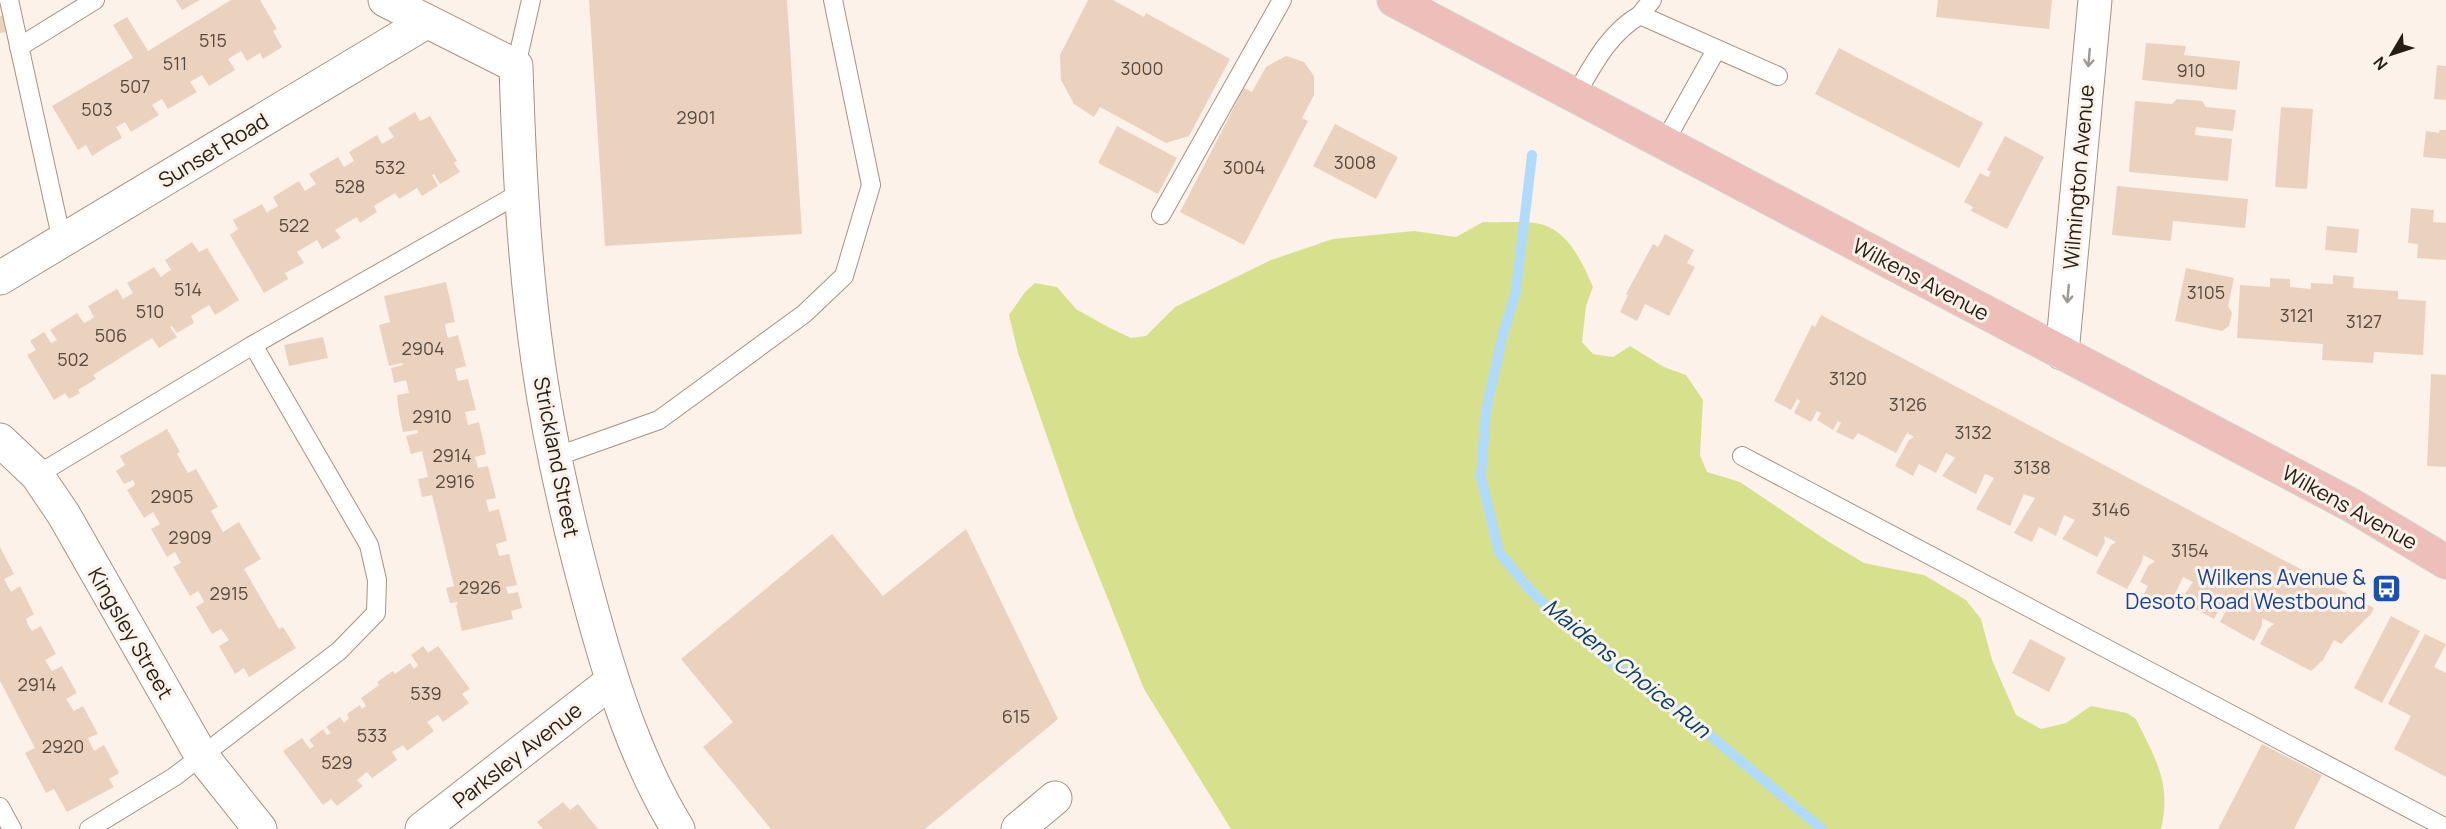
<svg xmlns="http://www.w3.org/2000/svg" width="2446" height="829" viewBox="0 0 2446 829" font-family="Manrope,sans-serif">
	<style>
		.green { fill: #d7e18d }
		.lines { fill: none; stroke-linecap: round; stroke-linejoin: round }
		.stream { stroke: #b0dbfd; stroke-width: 10 }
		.building { fill: #ebd2be }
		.lane-casing { stroke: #a9927f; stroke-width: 20 }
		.street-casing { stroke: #a9927f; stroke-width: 35 }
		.primary-casing { stroke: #d4d2d0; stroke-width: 35 }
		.lane { stroke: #fff; stroke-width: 18 }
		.street { stroke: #fff; stroke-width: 33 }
		.primary { stroke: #eebeba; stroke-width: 33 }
		.oneway { stroke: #9d9996 }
		.labels { text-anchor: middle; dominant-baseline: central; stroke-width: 6; stroke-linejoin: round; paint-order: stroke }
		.number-label { font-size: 18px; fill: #574a40 }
		.street-label { font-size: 21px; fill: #261d16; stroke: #fcf2ea }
		.transit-label { font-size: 21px; fill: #164399; stroke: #fcf2ea; text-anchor: end }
		.water-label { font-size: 22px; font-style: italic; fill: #054266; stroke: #fcf2ea }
	</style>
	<rect width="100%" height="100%" fill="#fcf2ea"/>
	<!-- green -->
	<path class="green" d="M1483 222C1499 223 1531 220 1544 225 1570 234 1583 264 1593 287L1586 306 1582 342 1593 354 1613 357 1630 346 1664 367 1686 375 1703 400 1700 455 1707 472 1740 482 1829 542 1864 563 1924 575 1966 600 1981 619 1992 660 2016 715 2041 729 2066 723 2091 706 2127 713 2136 719C2155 758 2172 783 2161 829H1231L1144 689 1075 517 1018 353 1009 315 1025 292 1035 283 1057 287 1076 309 1108 327 1131 338 1146 336 1175 307 1271 260 1333 239 1414 231 1456 237Z"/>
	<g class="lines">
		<!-- stream -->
		<polyline class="stream" points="1532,155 1516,291 1502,338 1486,411 1481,477 1499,552 1530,590 1558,617 1608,660 1693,721 1822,829"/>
	</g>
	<!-- building -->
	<g class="building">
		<polygon points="176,0 200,0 182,10"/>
		<polygon points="231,0 260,0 277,29 273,31 282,47 263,59 260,53 247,61 241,51 228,59 235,70 209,86 202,75 190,82 197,92 168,109 162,99 152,105 159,115 131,132 125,122 120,125 116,127 122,138 106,147 92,156 86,145 78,150 52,106 133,58 113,25 127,17 148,51"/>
		<polygon points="589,0 787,0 802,234 605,246"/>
		<polygon points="1088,0 1113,0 1144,17 1146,13 1230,59 1189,136 1166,143 1100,107 1094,117 1074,104 1061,80 1060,55"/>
		<polygon points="1938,0 2052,0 2049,29 1936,17"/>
		<polygon points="3,15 8,32 0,33 0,16"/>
		<polygon points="2146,43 2186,46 2184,55 2240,61 2237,90 2142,80"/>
		<polygon points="1839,48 1983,123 1959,168 1815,94"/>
		<polygon points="1286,56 1304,62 1314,76 1314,95 1302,118 1308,121 1244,245 1180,212 1244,88 1252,92 1266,67"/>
		<polygon points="2437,65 2446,66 2446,100 2434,99"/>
		<polygon points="2177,99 2202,101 2206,107 2236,110 2233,131 2196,127 2195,135 2232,139 2228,181 2129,172 2135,101 2172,104"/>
		<polygon points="2281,107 2313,109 2307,189 2275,187"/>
		<polygon points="415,112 420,121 430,116 457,161 454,163 460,172 440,184 434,174 432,175 438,186 422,196 417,188 399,199 395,193 374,206 377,212 360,223 357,217 335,230 341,238 322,249 317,240 297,252 304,263 285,273 288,279 264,293 230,235 238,229 233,220 262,204 267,213 269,211 278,206 273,197 299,181 305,191 316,184 309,174 338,157 344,167 354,161 349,152 377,135 382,144 394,137 388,128"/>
		<polygon points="1335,124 1398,157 1376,199 1313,166"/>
		<polygon points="1117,126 1177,158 1158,194 1098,163"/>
		<polygon points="2440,130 2446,130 2446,159 2423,157 2426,131 2439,133"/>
		<polygon points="2005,136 2044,157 2007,229 1971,211 1973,207 1964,202 1980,173 1988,177 1991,172 1987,170"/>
		<polygon points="2117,186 2248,199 2245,228 2173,221 2171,241 2112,235"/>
		<polygon points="2411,208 2434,210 2433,222 2446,223 2446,260 2417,258 2418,244 2408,243"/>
		<polygon points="2327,226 2359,229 2357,253 2325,250"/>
		<polygon points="1665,234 1694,250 1687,263 1695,267 1669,316 1645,304 1637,321 1620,312 1628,295 1626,294 1653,244 1658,247"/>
		<polygon points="192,242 199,252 207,248 239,300 215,315 209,305 191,316 194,323 177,333 172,326 170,327 177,337 159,348 152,338 93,375 96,379 78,390 80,393 69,399 65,393 54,400 27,355 36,350 30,341 44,332 51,343 57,340 50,330 77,313 84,323 90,320 94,317 88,306 117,289 123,299 133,293 127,283 154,267 161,277 166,273 171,270 165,260"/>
		<polygon points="2186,268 2234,278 2228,306 2232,313 2229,326 2222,331 2175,321"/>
		<polygon points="2333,275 2354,277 2353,288 2398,291 2398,299 2426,301 2423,355 2374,352 2373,363 2322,360 2323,344 2237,338 2240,285 2270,287 2270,278 2290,279 2290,287 2311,289 2311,283 2333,284"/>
		<polygon points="446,282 455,322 445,324 446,331 448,338 458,335 466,366 455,369 458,381 468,379 476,410 465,412 468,425 479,422 486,454 475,457 478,468 488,466 496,498 486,500 489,512 499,509 507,541 496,544 499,556 509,554 517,585 506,587 508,594 518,592 522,608 511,611 513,619 462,631 456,606 458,602 450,603 446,588 454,586 432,495 422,497 418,479 428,477 422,451 411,454 406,436 418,433 418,430 403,432 399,413 397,395 409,393 406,380 394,383 391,368 403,365 402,363 389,366 379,325 390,322 384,296"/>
		<polygon points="1821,315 2374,608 2371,614 2341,644 2334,640 2323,660 2311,671 2260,644 2268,629 2274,624 2262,618 2262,626 2254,641 2220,622 2228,607 2234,604 2228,600 2221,597 2222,604 2214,619 2180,601 2193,582 2183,577 2169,607 2153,598 2151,603 2142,598 2148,586 2140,582 2148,566 2155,561 2143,555 2142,562 2127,589 2096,573 2111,545 2116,542 2104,536 2105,542 2097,557 2062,539 2075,520 2064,515 2056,536 2039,527 2032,542 2014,533 2035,498 2024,494 2010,526 1976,509 1994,478 1985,474 1976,494 1942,476 1955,458 1950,455 1946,453 1936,473 1919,464 1913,476 1895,466 1909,440 1914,437 1907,433 1896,453 1858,433 1853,440 1836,432 1841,423 1838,421 1833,430 1817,420 1821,413 1817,411 1811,422 1794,413 1800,401 1797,399 1791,410 1774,401 1812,325 1815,327"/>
		<polygon points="323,337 328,358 289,366 284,345"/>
		<polygon points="2431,374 2446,375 2446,467 2427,466"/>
		<polygon points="167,429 180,452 177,454 188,473 196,469 218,507 211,511 223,532 239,522 261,559 244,569 279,629 283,627 296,648 249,677 244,668 235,674 219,646 229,640 225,634 221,629 212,634 196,607 204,602 201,596 198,591 190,596 173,567 181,563 175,552 167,557 151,529 160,524 153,512 144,518 127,490 135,485 133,480 124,484 116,471 125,465 120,456"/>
		<polygon points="966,529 1058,719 925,829 771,829 703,747 733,722 681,659 832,534 883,596"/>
		<polygon points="0,547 14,574 4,579 11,592 20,586 34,614 26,619 28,625 32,631 41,626 56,654 45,660 52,671 62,666 77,693 66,699 74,711 83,706 98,734 88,738 91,745 94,751 104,745 119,773 109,779 114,787 67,812 54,789 46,793 25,753 35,748 0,681"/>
		<polygon points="2391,616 2420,631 2382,703 2354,688"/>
		<polygon points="2425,634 2446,644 2434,667 2446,673 2446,777 2394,749 2411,716 2388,704"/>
		<polygon points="2030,639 2066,658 2049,692 2012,673"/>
		<polygon points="423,646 428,653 438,646 470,689 462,694 469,703 443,722 438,715 427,722 434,731 407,751 403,745 392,752 397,760 372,778 367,772 357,780 363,786 337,806 331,799 323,805 283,751 302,738 310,749 314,746 309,740 323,729 327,735 331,733 326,727 340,717 344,723 349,718 347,714 360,705 362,709 366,706 361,698 379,685 377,682 393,671 395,674 410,663 414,669 418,665 411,655"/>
		<polygon points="2262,744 2322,775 2294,829 2218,829"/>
		<polygon points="563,802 570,810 578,804 598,829 543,829 537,822"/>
	</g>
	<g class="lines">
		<defs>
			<g id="lane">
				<polyline points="9,0 62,241"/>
				<polyline points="1640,15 1652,0"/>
				<polyline points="19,47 95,0"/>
				<polyline points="516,66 531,0"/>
				<path d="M1575 96C1593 65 1609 33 1640 15L1778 76"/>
				<polyline points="1664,143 1716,50"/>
				<polyline points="1161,215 1282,0"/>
				<polyline points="1742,456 2446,828"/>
				<polyline points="555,457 659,420 804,314 844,276 871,185 833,0"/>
				<polyline points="37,475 253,345 520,193"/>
				<polyline points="0,807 12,829"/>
				<polyline points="89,829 174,777 339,651 376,613 377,580 369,545 253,345"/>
			</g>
			<g id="street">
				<path d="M385 0 516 66C519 164 524 263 538 361 550 446 570 531 593 614 613 687 638 764 678 829"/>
				<polyline points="0,278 426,22"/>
				<polyline points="2062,353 2095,0"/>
				<polyline points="0,440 37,475 64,515 201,755 260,829"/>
				<polyline points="422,829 612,681"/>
				<polyline points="1018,829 1055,798"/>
			</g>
			<polyline id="primary" points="1394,0 2351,505 2446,562"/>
		</defs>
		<!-- lane casing -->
		<use href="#lane" class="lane-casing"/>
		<!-- street casing -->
		<use href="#street" class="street-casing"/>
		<!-- primary casing -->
		<use href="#primary" class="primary-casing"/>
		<!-- lane -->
		<use href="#lane" class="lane"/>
		<!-- street -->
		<use href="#street" class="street"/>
		<!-- primary -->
		<use href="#primary" class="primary"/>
	</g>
	<!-- one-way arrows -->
	<defs><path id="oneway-shaft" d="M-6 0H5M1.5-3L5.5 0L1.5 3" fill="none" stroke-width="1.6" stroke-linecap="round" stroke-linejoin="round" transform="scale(1.5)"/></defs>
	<g class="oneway">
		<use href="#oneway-shaft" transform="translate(2089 58) rotate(95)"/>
		<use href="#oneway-shaft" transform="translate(2068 294) rotate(95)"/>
	</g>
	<!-- icons -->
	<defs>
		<symbol id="bus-square" viewBox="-11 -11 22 22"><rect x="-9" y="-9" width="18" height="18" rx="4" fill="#1a4fb4" stroke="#fcf2ea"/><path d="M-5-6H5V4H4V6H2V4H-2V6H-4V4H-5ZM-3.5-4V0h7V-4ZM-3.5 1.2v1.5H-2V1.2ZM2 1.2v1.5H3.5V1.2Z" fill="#fff"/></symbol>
	</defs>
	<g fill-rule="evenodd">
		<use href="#bus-square" x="2370" y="572" width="33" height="33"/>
	</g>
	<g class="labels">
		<!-- number labels -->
		<g class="number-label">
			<text x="213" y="40">515</text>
			<text x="175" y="63">511</text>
			<text x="1142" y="68">3000</text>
			<text x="2191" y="70">910</text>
			<text x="135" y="86">507</text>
			<text x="97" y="109">503</text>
			<text x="696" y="117">2901</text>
			<text x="1355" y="162">3008</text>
			<text x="390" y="167">532</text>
			<text x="1244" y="167">3004</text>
			<text x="350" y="186">528</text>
			<text x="294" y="225">522</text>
			<text x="188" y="289">514</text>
			<text x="2206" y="292">3105</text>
			<text x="150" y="311">510</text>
			<text x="2297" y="315">3121</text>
			<text x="2364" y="321">3127</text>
			<text x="111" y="335">506</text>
			<text x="423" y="348">2904</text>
			<text x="73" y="359">502</text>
			<text x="1848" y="378">3120</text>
			<text x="1908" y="404">3126</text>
			<text x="432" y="416">2910</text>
			<text x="1973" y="432">3132</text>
			<text x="452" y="455">2914</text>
			<text x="2032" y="467">3138</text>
			<text x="455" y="481">2916</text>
			<text x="172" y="496">2905</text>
			<text x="2111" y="509">3146</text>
			<text x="190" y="537">2909</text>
			<text x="2190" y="550">3154</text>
			<text x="480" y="587">2926</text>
			<text x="229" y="593">2915</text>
			<text x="37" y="684">2914</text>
			<text x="426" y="693">539</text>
			<text x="1016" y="716">615</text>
			<text x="372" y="735">533</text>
			<text x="63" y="746">2920</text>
			<text x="337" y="762">529</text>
		</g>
		<!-- street labels -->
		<g class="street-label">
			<text transform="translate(213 150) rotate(-31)">Sunset Road</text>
			<text transform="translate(2078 177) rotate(-85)">Wilmington Avenue</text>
			<text transform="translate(1921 279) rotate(28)">Wilkens Avenue</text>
			<text transform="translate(557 457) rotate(79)">Strickland Street</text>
			<text transform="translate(2350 507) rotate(29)">Wilkens Avenue</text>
			<text transform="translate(131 633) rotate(60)">Kingsley Street</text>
			<text transform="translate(517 755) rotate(-38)">Parksley Avenue</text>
		</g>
		<!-- transit labels -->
		<g class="transit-label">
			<text x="2366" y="577">Wilkens Avenue &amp;<tspan x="2366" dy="24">Desoto Road Westbound</tspan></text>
		</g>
		<!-- water labels -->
		<g class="water-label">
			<text transform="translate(1627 668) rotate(39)">Maidens Choice Run</text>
		</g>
	</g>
	<!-- north arrow -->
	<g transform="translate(2392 54) rotate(231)" stroke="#fcf2ea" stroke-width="4.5" paint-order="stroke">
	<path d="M0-4.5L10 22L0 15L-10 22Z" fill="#261d16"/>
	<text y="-9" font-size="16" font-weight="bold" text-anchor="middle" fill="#261d16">N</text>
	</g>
</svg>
